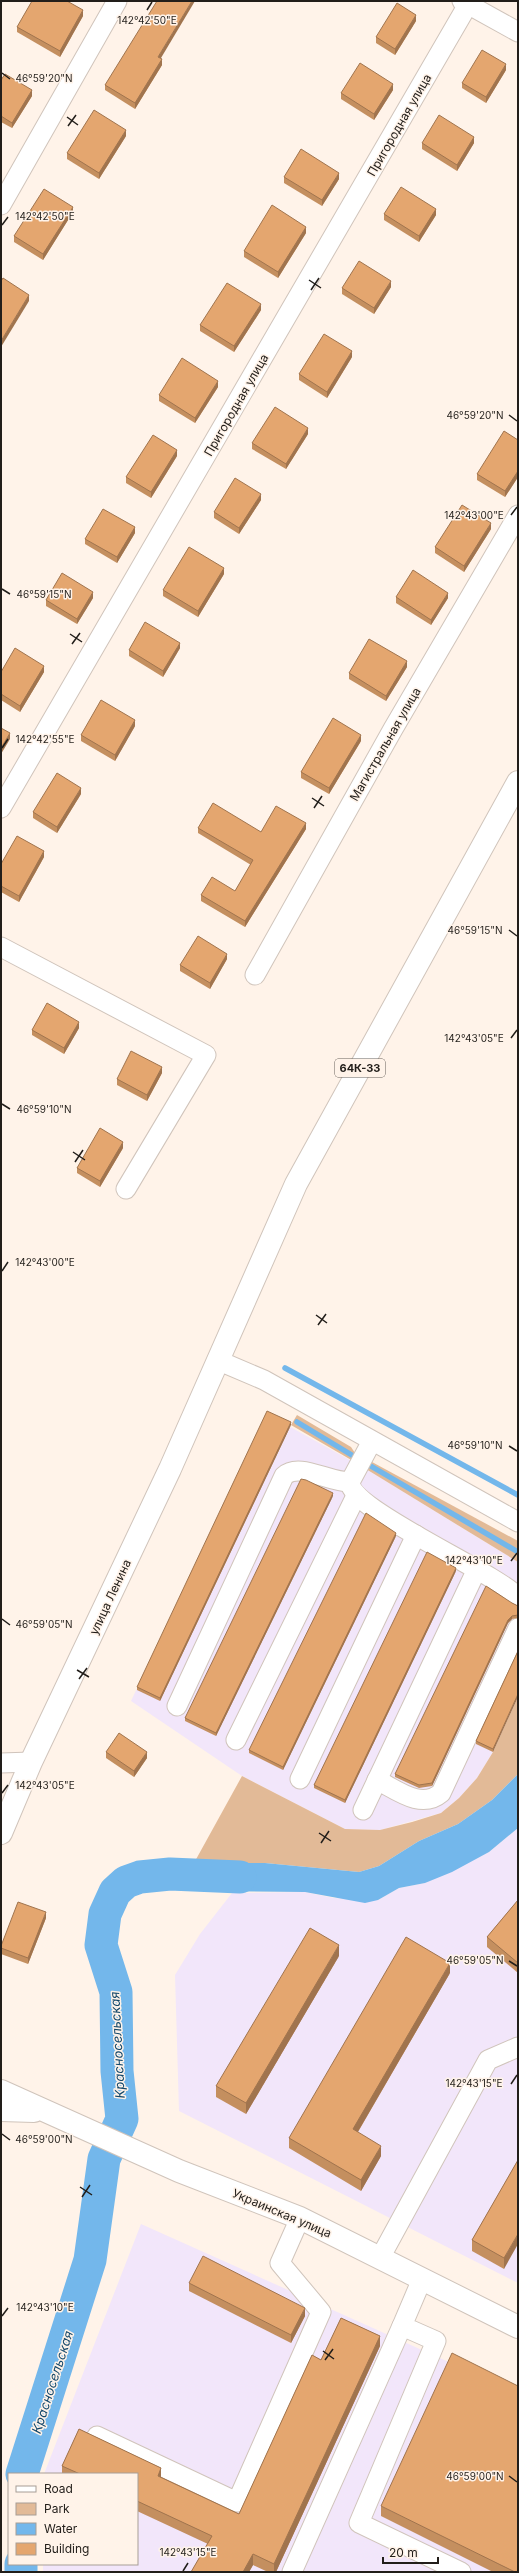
<svg xmlns="http://www.w3.org/2000/svg" width="519" height="2573" viewBox="0 0 519 2573" font-family="Inter,sans-serif">
	<style>
		.industrial { fill: #f2e6fa }
		.green { fill: #e2ba97 }
		.water { fill: #73b7eb }
		.lines { fill: none; stroke-linecap: round; stroke-linejoin: round }
		.stream { stroke: #73b7eb; stroke-width: 5.5 }
		.river { stroke: #73b7eb; stroke-width: 33 }
		.minor-casing { stroke: #d0c4bb; stroke-width: 21 }
		.major-casing { stroke: #d0c4bb; stroke-width: 24 }
		.minor { stroke: #fff; stroke-width: 19 }
		.major { stroke: #fff; stroke-width: 22 }
		.wall { fill: #c48f5f }
		.shaded-wall { fill: #a0744e }
		.building { fill: #e4a66f; stroke: #a0744e }
		.ticks { fill: none; stroke: #221e1a; stroke-width: 1.5 }
		.labels { text-anchor: middle; dominant-baseline: central; stroke-width: 3; stroke-linejoin: round; paint-order: stroke }
		.shield { fill: #fff3e9; stroke: #645e58; stroke-width: 1 }
		.shield-label { font-size: 11px; font-weight: bold; fill: #221e1a }
		.street-label { font-size: 12px; fill: #221e1a; stroke: #fff3e9 }
		.water-label { font-size: 13px; font-style: italic; fill: #13476a; stroke: #fff3e9 }
		.ticks-label { font-size: 10px; text-anchor: middle; fill: #221e1a; stroke: #fff3e9; stroke-width: 3; stroke-linejoin: round; paint-order: stroke }
	</style>
	<rect width="100%" height="100%" fill="#fff3e9"/>
	<!-- industrial -->
	<g class="industrial">
		<polygon points="267,1414 366,1469 518,1562 518,1697 493,1752 477,1778 459,1798 441,1813 380,1830 345,1829 242,1776 131,1701"/>
		<polygon points="518,1828 518,2283 179,2111 175,1975 200,1934 232,1893 305,1892 334,1898 378,1900 399,1888 425,1883 489,1852"/>
		<polygon points="141,2224 518,2393 518,2572 43,2572 43,2564 137,2564 137,2474 44,2474"/>
	</g>
	<!-- green -->
	<g class="green">
		<polygon points="297,1415 351,1447 355,1453 353,1461 291,1425"/>
		<polygon points="372,1462 518,1541 518,1562 366,1469"/>
		<polygon points="518,1697 518,1774 492,1800 458,1824 419,1841 379,1866 359,1872 265,1863 194,1863 242,1776 345,1829 380,1830 412,1822 441,1813 459,1798 477,1778 493,1752"/>
	</g>
	<!-- water -->
	<polygon class="water" points="518,1774 518,1828 489,1852 452,1872 425,1883 399,1888 378,1900 365,1903 305,1892 195,1891 194,1863 265,1863 359,1872 379,1866 419,1841 458,1824 492,1800"/>
	<g class="lines">
		<!-- stream -->
		<g class="stream">
			<polyline points="285,1368 518,1495"/>
			<polyline points="297,1422 355,1457"/>
			<polyline points="369,1465 518,1552"/>
		</g>
		<!-- river -->
		<g class="river">
			<polyline points="22,2474 90,2260 104,2159 122,2119 117,2071 116,1992 101,1945 105,1914 115,1892 126,1882 140,1877 170,1874 240,1877"/>
			<polyline points="21,2564 21,2572"/>
		</g>
		<defs>
			<g id="minor">
				<polyline points="462,1 518,32"/>
				<polyline points="1,205 117,1"/>
				<polyline points="1,808 470,1"/>
				<polyline points="1,947 206,1055 126,1189"/>
				<polyline points="255,975 393,729 518,515"/>
				<polyline points="217,1360 264,1380 518,1522"/>
				<path d="M372 1441 350 1482C350 1510 493 1571 518 1597"/>
				<path d="M177 1706 284 1476C299 1462 328 1482 350 1482"/>
				<polyline points="236,1740 356,1496"/>
				<polyline points="1,1763 31,1762"/>
				<polyline points="300,1779 416,1535"/>
				<path d="M377 1780C397 1790 421 1810 441 1793L518 1628"/>
				<polyline points="363,1810 477,1569"/>
				<polyline points="380,2258 488,2060 518,2047"/>
				<polyline points="422,2279 402,2326 436,2341 359,2523 461,2572"/>
				<polyline points="97,2436 237,2502 321,2312 280,2263 300,2218"/>
				<polyline points="292,2572 402,2326"/>
			</g>
			<g id="major">
				<polyline points="1,1833 31,1762 170,1469 296,1184 518,782"/>
				<polyline points="1,2091 179,2171 300,2218 518,2327"/>
				<polyline points="1,2110 34,2111"/>
			</g>
		</defs>
		<!-- minor casing -->
		<use href="#minor" class="minor-casing"/>
		<!-- major casing -->
		<use href="#major" class="major-casing"/>
		<!-- minor -->
		<use href="#minor" class="minor"/>
		<!-- major -->
		<use href="#major" class="major"/>
	</g>
	<!-- wall -->
	<g class="wall">
		<polygon points="83,16 60,57 17,32 17,27"/>
		<polygon points="416,21 395,55 376,43 376,37"/>
		<polygon points="160,58 162,65 135,109 105,90 105,85"/>
		<polygon points="506,70 486,103 462,88 462,83"/>
		<polygon points="1,80 32,96 12,128 1,122"/>
		<polygon points="393,90 374,120 341,99 341,93"/>
		<polygon points="126,136 99,179 67,159 67,153"/>
		<polygon points="422,143 474,143 457,171 422,149"/>
		<polygon points="284,177 339,179 322,206 284,183"/>
		<polygon points="73,212 43,260 14,242 14,236"/>
		<polygon points="384,214 436,215 419,242 384,220"/>
		<polygon points="306,233 278,278 244,257 244,251"/>
		<polygon points="391,287 374,314 342,294 342,288"/>
		<polygon points="261,310 234,352 200,331 200,325"/>
		<polygon points="352,357 327,398 299,380 299,374"/>
		<polygon points="218,387 195,423 159,401 159,395"/>
		<polygon points="308,434 286,469 252,449 252,443"/>
		<polygon points="518,440 518,477 505,497 477,480 477,474"/>
		<polygon points="177,456 151,498 126,483 126,477"/>
		<polygon points="261,500 239,534 214,518 214,512"/>
		<polygon points="491,529 464,572 435,553 435,547"/>
		<polygon points="135,533 117,563 85,544 85,539"/>
		<polygon points="224,574 198,617 163,596 163,590"/>
		<polygon points="396,597 448,598 431,625 396,603"/>
		<polygon points="93,598 77,624 46,606 46,600"/>
		<polygon points="180,648 163,677 129,656 129,650"/>
		<polygon points="407,667 386,701 349,679 349,673"/>
		<polygon points="1,672 44,672 20,712 1,700"/>
		<polygon points="135,726 115,761 81,741 81,735"/>
		<polygon points="361,741 329,794 301,778 301,772"/>
		<polygon points="81,794 57,833 33,818 33,812"/>
		<polygon points="198,828 261,832 306,829 245,927 201,901 201,895 235,891 251,865 198,833"/>
		<polygon points="44,857 19,902 1,892 1,864"/>
		<polygon points="227,959 210,989 180,971 180,965"/>
		<polygon points="79,1028 64,1054 32,1035 32,1030"/>
		<polygon points="162,1073 147,1101 117,1085 117,1079"/>
		<polygon points="123,1148 100,1187 77,1173 77,1168"/>
		<polygon points="291,1425 160,1701 137,1690 137,1687"/>
		<polygon points="333,1496 216,1736 185,1721 185,1718"/>
		<polygon points="396,1536 283,1770 249,1753 249,1750"/>
		<polygon points="456,1571 345,1803 314,1788 314,1785"/>
		<polygon points="512,1603 518,1606 518,1618 512,1619 508,1623 432,1786 419,1788 395,1777 395,1774"/>
		<polygon points="518,1651 493,1752 476,1744 476,1741"/>
		<polygon points="106,1752 147,1758 134,1777 106,1758"/>
		<polygon points="518,1900 518,1973 487,1947 487,1937"/>
		<polygon points="46,1918 28,1964 1,1954 1,1946"/>
		<polygon points="339,1956 246,2114 216,2097 216,2086"/>
		<polygon points="450,1973 358,2132 381,2156 361,2191 289,2148 289,2138"/>
		<polygon points="518,2160 504,2269 472,2251 472,2240"/>
		<polygon points="189,2283 305,2316 291,2343 189,2291"/>
		<polygon points="341,2318 380,2336 380,2346 276,2572 268,2572 253,2565 249,2572 191,2572 208,2544 137,2511 137,2474 62,2474 62,2466 79,2429 161,2468 161,2477 239,2514 312,2355 321,2360"/>
		<polygon points="381,2506 518,2572 493,2572 381,2516"/>
	</g>
	<!-- shaded-wall -->
	<g class="shaded-wall">
		<polygon points="192,1 195,1 158,63 158,57"/>
		<polygon points="83,10 83,16 60,57 60,51"/>
		<polygon points="416,15 416,21 395,55 395,49"/>
		<polygon points="162,59 162,65 135,109 135,103"/>
		<polygon points="506,64 506,70 486,103 486,97"/>
		<polygon points="393,84 393,90 374,120 374,114"/>
		<polygon points="32,90 32,96 12,128 12,123"/>
		<polygon points="126,130 126,136 99,179 99,173"/>
		<polygon points="474,137 474,143 457,171 457,165"/>
		<polygon points="339,173 339,179 322,206 322,200"/>
		<polygon points="73,207 73,212 43,260 43,254"/>
		<polygon points="436,209 436,215 419,242 419,236"/>
		<polygon points="306,227 306,233 278,278 278,272"/>
		<polygon points="391,281 391,287 374,314 374,308"/>
		<polygon points="29,295 29,301 1,347 1,341"/>
		<polygon points="261,304 261,310 234,352 234,346"/>
		<polygon points="352,351 352,357 327,398 327,392"/>
		<polygon points="218,381 218,387 195,423 195,418"/>
		<polygon points="308,428 308,434 286,469 286,464"/>
		<polygon points="177,450 177,456 151,498 151,492"/>
		<polygon points="518,471 518,477 505,497 505,491"/>
		<polygon points="261,494 261,500 239,534 239,528"/>
		<polygon points="491,523 491,529 464,572 464,566"/>
		<polygon points="135,527 135,533 117,563 117,557"/>
		<polygon points="224,568 224,574 198,617 198,611"/>
		<polygon points="93,592 93,598 77,624 77,619"/>
		<polygon points="448,593 448,598 431,625 431,620"/>
		<polygon points="180,643 180,648 163,677 163,671"/>
		<polygon points="407,661 407,667 386,701 386,696"/>
		<polygon points="44,666 44,672 20,712 20,706"/>
		<polygon points="135,720 135,726 115,761 115,755"/>
		<polygon points="10,733 10,739 1,754 1,748"/>
		<polygon points="361,735 361,741 329,794 329,788"/>
		<polygon points="81,788 81,794 57,833 57,827"/>
		<polygon points="306,823 306,829 245,927 245,921"/>
		<polygon points="44,851 44,857 19,902 19,896"/>
		<polygon points="227,954 227,959 210,989 210,983"/>
		<polygon points="79,1022 79,1028 64,1054 64,1048"/>
		<polygon points="162,1067 162,1073 147,1101 147,1095"/>
		<polygon points="123,1142 123,1148 100,1187 100,1181"/>
		<polygon points="291,1422 291,1425 160,1701 160,1698"/>
		<polygon points="333,1493 333,1496 216,1736 216,1733"/>
		<polygon points="396,1533 396,1536 283,1770 283,1767"/>
		<polygon points="456,1568 456,1571 345,1803 345,1800"/>
		<polygon points="512,1616 512,1619 508,1623 432,1786 432,1783 508,1620"/>
		<polygon points="518,1694 518,1697 493,1752 493,1749"/>
		<polygon points="147,1752 147,1758 134,1777 134,1771"/>
		<polygon points="46,1912 46,1918 28,1964 28,1958"/>
		<polygon points="339,1945 339,1956 246,2114 246,2103"/>
		<polygon points="450,1963 450,1973 353,2140 353,2129"/>
		<polygon points="381,2146 381,2156 361,2191 361,2180"/>
		<polygon points="518,2234 518,2244 504,2269 504,2258"/>
		<polygon points="305,2308 305,2316 291,2343 291,2335"/>
		<polygon points="380,2336 380,2346 276,2572 274,2572 274,2564"/>
		<polygon points="161,2468 161,2478 158,2476"/>
		<polygon points="253,2554 253,2565 249,2572 243,2572"/>
	</g>
	<!-- building -->
	<g class="building">
		<polygon points="32,1 67,1 83,10 60,51 17,27"/>
		<polygon points="157,1 192,1 158,57 162,59 135,103 105,85"/>
		<polygon points="397,3 416,15 395,49 376,37"/>
		<polygon points="482,50 506,64 486,97 462,83"/>
		<polygon points="360,63 393,84 374,114 341,93"/>
		<polygon points="5,74 32,90 12,123 1,116 1,80"/>
		<polygon points="94,110 126,130 99,173 67,153"/>
		<polygon points="439,115 474,137 457,165 422,143"/>
		<polygon points="301,149 339,173 322,200 284,177"/>
		<polygon points="401,187 436,209 419,236 384,214"/>
		<polygon points="44,189 73,207 43,254 14,236"/>
		<polygon points="272,205 306,227 278,272 244,251"/>
		<polygon points="359,261 391,281 374,308 342,288"/>
		<polygon points="3,278 29,295 1,341 1,281"/>
		<polygon points="227,283 261,304 234,346 200,325"/>
		<polygon points="324,334 352,351 327,392 299,374"/>
		<polygon points="182,358 218,381 195,418 159,395"/>
		<polygon points="275,407 308,428 286,464 252,443"/>
		<polygon points="504,431 518,440 518,471 505,491 477,474"/>
		<polygon points="153,435 177,450 151,492 126,477"/>
		<polygon points="235,478 261,494 239,528 214,512"/>
		<polygon points="462,505 491,523 464,566 435,547"/>
		<polygon points="103,509 135,527 117,557 85,539"/>
		<polygon points="189,547 224,568 198,611 163,590"/>
		<polygon points="413,570 448,593 431,620 396,597"/>
		<polygon points="62,573 93,592 77,619 46,600"/>
		<polygon points="145,622 180,643 163,671 129,650"/>
		<polygon points="369,639 407,661 386,696 349,673"/>
		<polygon points="15,648 44,666 20,706 1,694 1,672"/>
		<polygon points="101,700 135,720 115,755 81,735"/>
		<polygon points="333,718 361,735 329,788 301,772"/>
		<polygon points="1,728 10,733 1,748"/>
		<polygon points="57,773 81,788 57,827 33,812"/>
		<polygon points="213,803 261,832 276,806 306,823 245,921 201,895 212,877 235,891 253,860 198,828"/>
		<polygon points="17,836 44,851 19,896 1,886 1,864"/>
		<polygon points="198,936 227,954 210,983 180,965"/>
		<polygon points="47,1003 79,1022 64,1048 32,1030"/>
		<polygon points="131,1051 162,1067 147,1095 117,1079"/>
		<polygon points="100,1128 123,1142 100,1181 77,1168"/>
		<polygon points="267,1411 291,1422 160,1698 137,1687"/>
		<polygon points="301,1479 306,1480 333,1493 216,1733 185,1718"/>
		<polygon points="366,1513 396,1533 283,1767 249,1750"/>
		<polygon points="427,1552 456,1568 345,1800 314,1785"/>
		<polygon points="486,1586 512,1603 518,1606 518,1615 512,1616 508,1620 432,1783 419,1785 395,1774"/>
		<polygon points="518,1651 518,1694 493,1749 476,1741"/>
		<polygon points="119,1733 147,1752 134,1771 106,1752"/>
		<polygon points="518,1900 518,1963 487,1937"/>
		<polygon points="18,1902 46,1912 28,1958 1,1948 1,1946"/>
		<polygon points="310,1928 339,1945 246,2103 216,2086"/>
		<polygon points="406,1937 450,1963 353,2129 381,2146 361,2180 289,2138"/>
		<polygon points="518,2160 518,2234 504,2258 472,2240"/>
		<polygon points="203,2256 305,2308 291,2335 189,2283"/>
		<polygon points="341,2318 380,2336 274,2564 253,2554 243,2572 191,2572 212,2536 137,2501 137,2474 80,2474 62,2466 79,2429 161,2468 158,2476 239,2514 312,2355 321,2360"/>
		<polygon points="452,2353 518,2386 518,2572 515,2572 381,2506"/>
	</g>
	<!-- ticks -->
	<path class="ticks" d="M147 10 152 2M2 73 10 79M67 117 78 125M68 126 76 115M2 225 8 217M309 280 321 288M311 290 319 278M509 415 517 421M511 515 517 507M2 589 10 594M70 634 82 642M72 644 80 633M2 748 8 739M312 798 324 806M314 808 322 796M509 930 517 936M511 1038 517 1030M2 1104 10 1109M73 1152 85 1160M75 1162 83 1150M2 1271 8 1262M316 1315 327 1323M318 1325 326 1314M509 1446 517 1451M511 1561 517 1553M2 1619 10 1625M77 1670 89 1677M79 1679 87 1668M2 1793 8 1785M319 1833 331 1841M321 1843 329 1831M509 1961 517 1966M511 2084 517 2075M2 2134 10 2140M80 2187 92 2195M82 2197 90 2185M2 2316 8 2308M323 2351 334 2359M325 2360 333 2349M509 2476 517 2482M183 2571 188 2563"/>
	<g class="labels">
		<!-- shield labels -->
		<rect class="shield" x="335" y="1059" width="50" height="18" rx="3"/>
		<g class="shield-label">
			<text x="360" y="1068">64К-33</text>
		</g>
		<!-- street labels -->
		<g class="street-label">
			<text transform="translate(399 125) rotate(-60)">Пригородная улица</text>
			<text transform="translate(236 405) rotate(-60)">Пригородная улица</text>
			<text transform="translate(385 744) rotate(-60)">Магистральная улица</text>
			<text transform="translate(110 1597) rotate(-65)">улица Ленина</text>
			<text transform="translate(282 2213) rotate(23)">Украинская улица</text>
		</g>
		<!-- water labels -->
		<g class="water-label">
			<text transform="translate(117 2045) rotate(-93)">Красносельская</text>
			<text transform="translate(52 2382) rotate(-72)">Красносельская</text>
		</g>
	</g>
	<g class="ticks-label">
		<text x="147" y="24">142°42'50"E</text>
		<text x="44" y="82">46°59'20"N</text>
		<text x="45" y="220">142°42'50"E</text>
		<text x="475" y="419">46°59'20"N</text>
		<text x="474" y="519">142°43'00"E</text>
		<text x="44" y="598">46°59'15"N</text>
		<text x="45" y="743">142°42'55"E</text>
		<text x="475" y="934">46°59'15"N</text>
		<text x="474" y="1042">142°43'05"E</text>
		<text x="44" y="1113">46°59'10"N</text>
		<text x="45" y="1266">142°43'00"E</text>
		<text x="475" y="1449">46°59'10"N</text>
		<text x="474" y="1564">142°43'10"E</text>
		<text x="44" y="1628">46°59'05"N</text>
		<text x="45" y="1789">142°43'05"E</text>
		<text x="475" y="1964">46°59'05"N</text>
		<text x="474" y="2087">142°43'15"E</text>
		<text x="44" y="2143">46°59'00"N</text>
		<text x="45" y="2311">142°43'10"E</text>
		<text x="475" y="2480">46°59'00"N</text>
		<text x="188" y="2556">142°43'15"E</text>
	</g>
	<!-- border -->
	<rect width="519" height="2573" fill="none" stroke="#221e1a" stroke-width="4"/>
	<!-- legend -->
	<rect x="8" y="2473" width="130" height="92" fill="#fff3e9" stroke="#a79e96"/>
	<rect x="16" y="2486" width="20" height="6" fill="#ffffff" stroke="#a79e96"/>
	<text x="44" y="2493" font-size="12" fill="#221e1a">Road</text>
	<rect x="16" y="2503" width="20" height="12" fill="#e2ba97" stroke="#a79e96"/>
	<text x="44" y="2513" font-size="12" fill="#221e1a">Park</text>
	<rect x="16" y="2523" width="20" height="12" fill="#73b7eb" stroke="#a79e96"/>
	<text x="44" y="2533" font-size="12" fill="#221e1a">Water</text>
	<rect x="16" y="2543" width="20" height="12" fill="#e4a66f" stroke="#a79e96"/>
	<text x="44" y="2553" font-size="12" fill="#221e1a">Building</text>
	<!-- scale -->
	<path d="M383 2557v6h55v-6" fill="none" stroke="#221e1a" stroke-width="2"/>
	<text x="389" y="2557" font-size="12" fill="#221e1a" stroke="#fff3e9" stroke-width="3" paint-order="stroke">20 m</text>
</svg>
